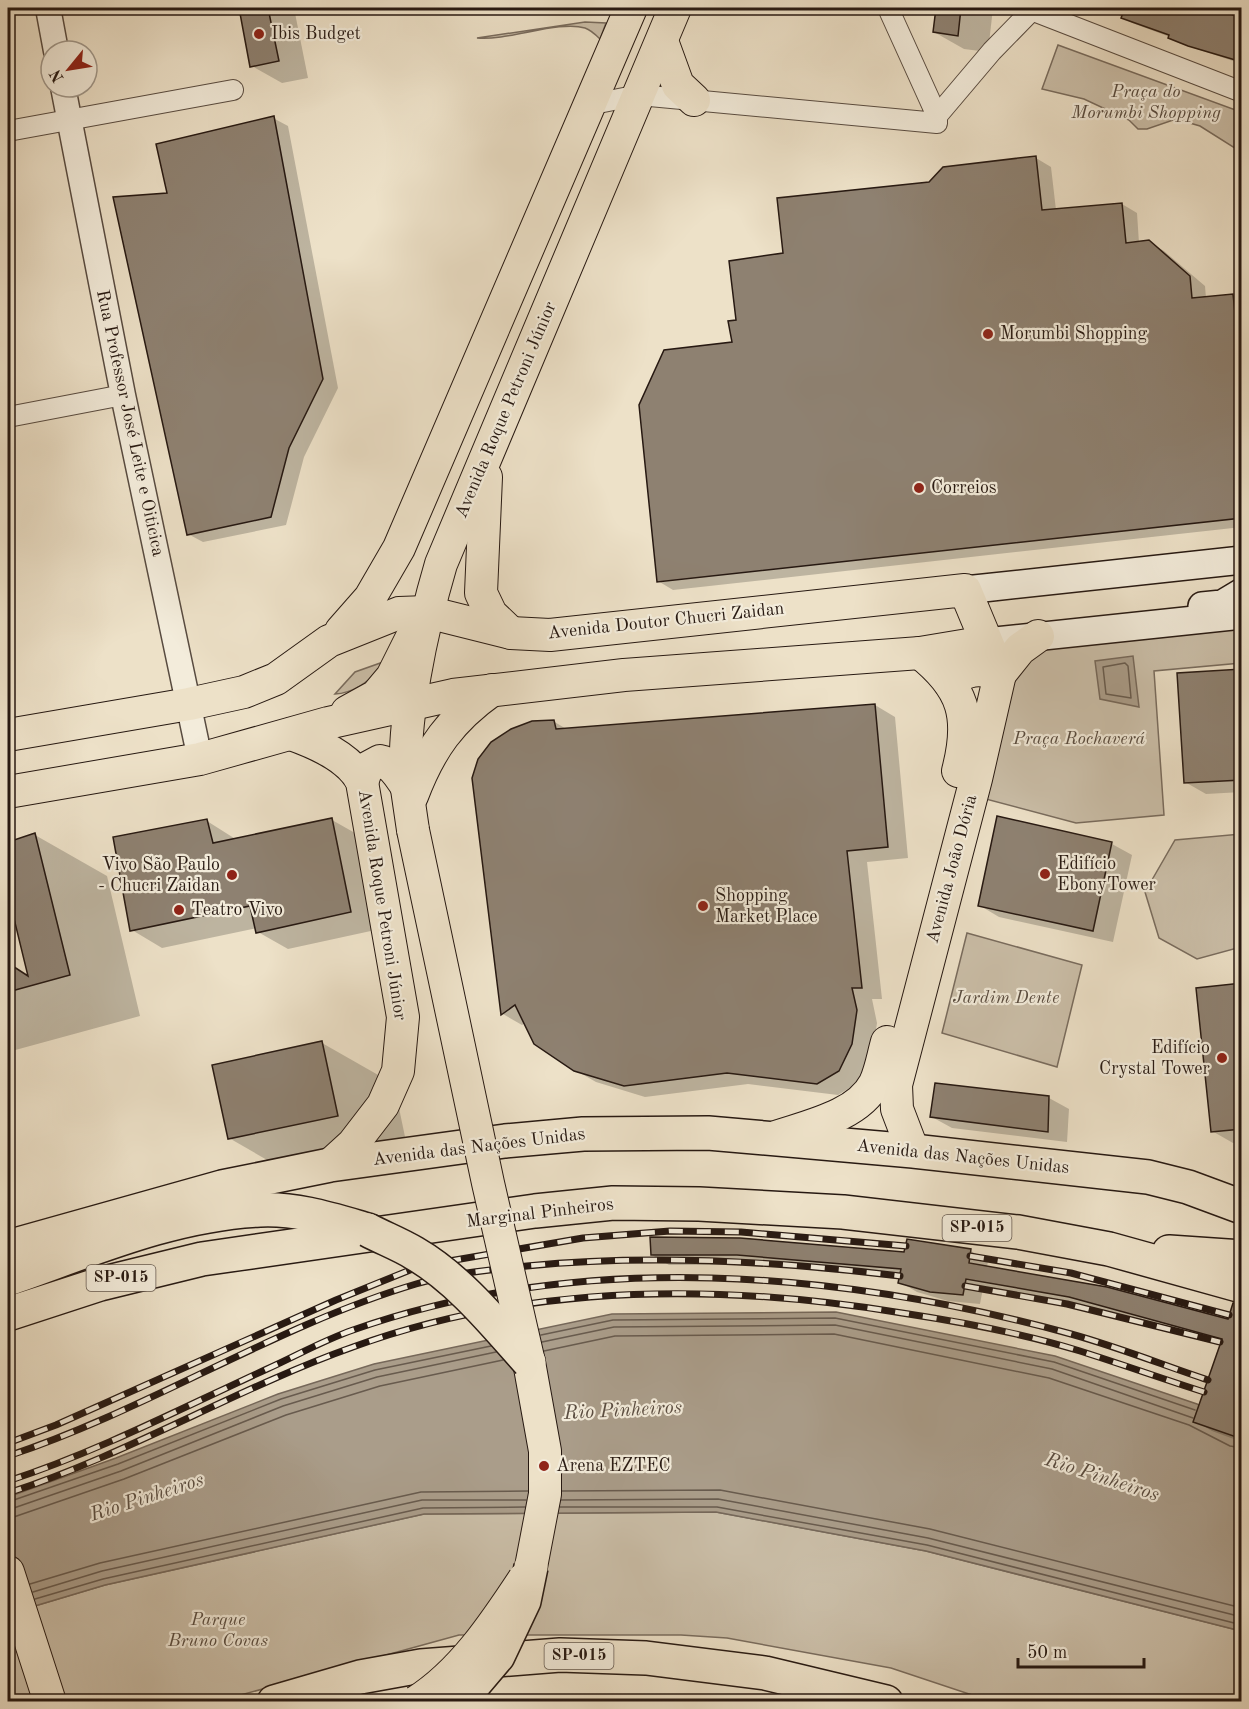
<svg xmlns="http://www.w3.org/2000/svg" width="1249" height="1709" viewBox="0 0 1249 1709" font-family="'Old Standard TT',serif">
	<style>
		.green { fill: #cbbfa9; stroke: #796c5e; stroke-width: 1.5 }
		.water { fill: #aa9d8a; stroke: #76685a; stroke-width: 1.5 }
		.shadow { fill: #0003 }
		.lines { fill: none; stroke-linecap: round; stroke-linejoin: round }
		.shore { stroke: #685b4e; stroke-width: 1.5 }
		.building { fill: #8e8171; stroke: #271912; stroke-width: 1.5 }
		.minor-casing { stroke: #584b40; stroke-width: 22 }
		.tertiary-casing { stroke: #584b40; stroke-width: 27 }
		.secondary-casing { stroke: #271912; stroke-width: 30 }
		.primary-casing { stroke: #271912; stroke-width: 34 }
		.trunk-casing { stroke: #271912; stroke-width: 36 }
		.motorway-casing { stroke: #271912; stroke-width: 36 }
		.minor { stroke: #f3ecdb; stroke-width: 20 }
		.tertiary { stroke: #f3ecdb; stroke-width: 24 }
		.secondary { stroke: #f3ecdb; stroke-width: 27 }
		.primary { stroke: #ede1c8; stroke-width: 32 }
		.trunk { stroke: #ede1c8; stroke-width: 33 }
		.motorway { stroke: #ede1c8; stroke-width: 33 }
		.rail-casing { stroke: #271912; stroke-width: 7 }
		.rail { stroke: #f3ecdb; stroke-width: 4.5; stroke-dasharray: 14; stroke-linecap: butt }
		.primary-bridge-casing { stroke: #271912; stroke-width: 34; stroke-linecap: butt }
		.trunk-bridge-casing { stroke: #271912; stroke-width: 36; stroke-linecap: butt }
		.primary-bridge { stroke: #ede1c8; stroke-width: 32 }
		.trunk-bridge { stroke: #ede1c8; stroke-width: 33 }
		.poi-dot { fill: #8f2418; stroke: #f3ecdb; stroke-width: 2 }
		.labels { text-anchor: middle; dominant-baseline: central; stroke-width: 4.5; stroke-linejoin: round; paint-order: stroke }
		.shield { fill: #f3ecdb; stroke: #64584e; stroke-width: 1.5 }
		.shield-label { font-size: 16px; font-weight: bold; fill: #271912 }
		.poi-label { font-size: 18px; fill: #271912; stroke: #f3ecdb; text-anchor: start }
		.park-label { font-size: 18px; font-style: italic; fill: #584b3f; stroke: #f3ecdb }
		.street-label { font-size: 18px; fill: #271912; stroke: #f3ecdb }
		.water-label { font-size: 20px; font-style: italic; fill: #5b4e42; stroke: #f3ecdb }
	</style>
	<rect width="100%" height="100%" fill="#ede1c8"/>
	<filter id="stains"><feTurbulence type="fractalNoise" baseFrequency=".00333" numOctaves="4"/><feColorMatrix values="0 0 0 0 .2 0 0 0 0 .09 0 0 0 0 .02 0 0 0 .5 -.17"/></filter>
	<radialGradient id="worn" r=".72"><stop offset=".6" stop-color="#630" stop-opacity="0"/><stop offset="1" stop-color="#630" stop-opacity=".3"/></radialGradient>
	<!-- green -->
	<g class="green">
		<path d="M585 22 606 23 600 39C596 35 591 30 585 28 559 20 508 41 477 38Z"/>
		<polygon points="1058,45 1241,112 1241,152 1200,126 1176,119 1147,129 1138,129 1129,120 1084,99 1042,89"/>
		<polygon points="1241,625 1241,663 1154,671 1164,815 1076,823 982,798 1012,670 1043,647"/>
		<path d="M386 661 388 664C372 677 357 693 335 694L355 672Z"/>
		<polygon points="1241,834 1241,947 1197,959 1159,938 1145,892 1175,840"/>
		<polygon points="967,933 1082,965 1057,1067 942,1033"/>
		<polygon points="716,1512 926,1551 1241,1631 1241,1701 990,1701 891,1668 727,1638 681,1635 459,1635 219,1701 8,1702 8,1614 105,1585 424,1514"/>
	</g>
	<!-- water -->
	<g class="water">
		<polygon points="1133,656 1139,707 1100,699 1095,661"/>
		<polygon points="836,1312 1055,1356 1197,1404 1241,1427 1241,1631 926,1551 716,1512 424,1514 105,1585 8,1614 8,1497 116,1458 278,1394 374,1364 612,1314"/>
	</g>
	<!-- shadow -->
	<g class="shadow">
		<polygon points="240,8 294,8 308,78 282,83 252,66"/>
		<polygon points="937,8 993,8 988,52 964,49 934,32"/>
		<polygon points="1107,8 1192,8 1242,26 1242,64 1179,43 1170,37 1132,23"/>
		<polygon points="273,118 288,126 338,388 304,457 286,525 203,542 188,534 168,194"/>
		<polygon points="1036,158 1051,167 1056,210 1122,204 1137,213 1139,243 1149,242 1164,251 1205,286 1206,298 1232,296 1242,301 1242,527 673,590 658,581 733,343 738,322 784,255 930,183"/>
		<polygon points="1242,671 1242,792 1206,794 1185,782"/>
		<polygon points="875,705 895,717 908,858 867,862 882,999 872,999 877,1023 872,1056 859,1082 838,1095 748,1084 645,1097 596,1082 575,1070 525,1023 522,1025 503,1014 553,721 568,730"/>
		<polygon points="998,818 1112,844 1132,855 1113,942 999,917 979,905"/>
		<polygon points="332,820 362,837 380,929 288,949 258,932 257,928 162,948 132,930 207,821 237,840"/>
		<polygon points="35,835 107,876 140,1016 8,1052 8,964 30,977 8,887 8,843"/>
		<polygon points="1242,985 1242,1142 1233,1143 1212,1131"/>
		<polygon points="322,1043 394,1084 409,1156 300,1179 229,1138"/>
		<polygon points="1049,1098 1069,1109 1067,1142 952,1128 932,1117"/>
		<polygon points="971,1251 988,1261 987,1267 1229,1321 1242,1307 1242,1442 1212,1431 1195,1421 1223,1343 1087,1306 983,1288 980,1304 948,1301 917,1292 900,1282 901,1276 755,1265 669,1265 652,1255 906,1254"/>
	</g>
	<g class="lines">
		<!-- shore -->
		<g class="shore">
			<polygon points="1125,663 1128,666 1131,698 1106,694 1103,667"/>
			<polyline points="541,1335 613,1320 835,1318 1054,1362 1195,1410"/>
			<polyline points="542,1342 614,1327 835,1325 1052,1369 1193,1418"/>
			<polyline points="544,1351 615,1336 834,1334 1049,1378 1189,1425 1230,1446 1242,1448"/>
			<polyline points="562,1491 720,1490 930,1529 1242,1608"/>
			<polyline points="561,1500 718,1499 928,1538 1242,1617"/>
			<polyline points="8,1502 118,1464 281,1399 375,1370 491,1346"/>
			<polyline points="560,1507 717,1507 927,1545 1242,1625"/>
			<polyline points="8,1510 121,1471 283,1406 377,1377 496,1352"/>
			<polyline points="8,1519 124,1479 286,1415 380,1386 503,1360"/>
			<polyline points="30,1584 100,1563 421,1492 528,1491"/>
			<polyline points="33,1592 102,1571 422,1500 526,1500"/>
			<polyline points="35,1599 103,1579 423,1508 525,1507"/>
		</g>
	</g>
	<!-- building -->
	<g class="building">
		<polygon points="239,8 268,8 279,61 250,67"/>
		<polygon points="936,8 961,8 958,36 933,32"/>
		<polygon points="1125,8 1214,8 1242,18 1242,62 1188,46 1168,38 1169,35 1121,18"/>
		<polygon points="274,116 323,379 289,448 271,517 187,535 113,197 167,193 156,144"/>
		<polygon points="1036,156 1042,210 1122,203 1126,243 1149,240 1190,276 1192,298 1233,294 1237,331 1242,330 1242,518 657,582 639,405 664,350 732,342 728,321 736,320 729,261 783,253 777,198 929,182 943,167"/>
		<polygon points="1242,669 1242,780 1184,783 1177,673"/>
		<polygon points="875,704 888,847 847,851 862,988 852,988 857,1010 852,1044 839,1071 817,1084 727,1073 624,1086 574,1071 534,1044 515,1005 501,1015 472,778 478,759 491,742 511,729 532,721 554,720 556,729"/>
		<polygon points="997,816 1112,842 1093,931 978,906"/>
		<polygon points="332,818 351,912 256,933 250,906 130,931 113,837 207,819 213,843"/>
		<polygon points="35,833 70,975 8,992 8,963 28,976 8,894 8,842"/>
		<polygon points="1242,983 1242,1129 1211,1132 1196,988"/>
		<polygon points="322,1041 338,1116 228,1139 212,1065"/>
		<polygon points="935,1083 1049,1096 1048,1132 930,1117"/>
		<polygon points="650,1237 740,1238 904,1252 907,1239 971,1249 969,1263 1107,1287 1228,1319 1233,1303 1242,1304 1242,1439 1193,1422 1222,1339 1069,1297 966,1279 963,1295 930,1292 898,1283 901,1269 737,1255 651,1255"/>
	</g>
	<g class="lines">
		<defs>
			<g id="minor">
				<polyline points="1031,10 1242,92"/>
				<polyline points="588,105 639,95 937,123 937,116 888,8"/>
				<polyline points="937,116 992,51 1034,8"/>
				<polyline points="8,131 233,90"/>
				<polyline points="8,417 123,395"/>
			</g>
			<g id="tertiary">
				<polyline points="48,8 56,51"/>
				<polyline points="63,87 123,395 200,759"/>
			</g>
			<g id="secondary">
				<polyline points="965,590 1242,560"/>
				<polyline points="1202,606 1222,604 1242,592"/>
				<polyline points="986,642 1242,615"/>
			</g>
			<g id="primary">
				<polyline points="662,41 678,85 694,100"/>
				<polyline points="486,477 481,593 491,614 511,633"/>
				<polyline points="341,631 370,598 399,548 631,8"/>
				<path d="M920 653C964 688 972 717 958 771"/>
				<path d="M950 683C966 668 980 668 1000 674L1020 649 1038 636"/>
				<polyline points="347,712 376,696 392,677 415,631"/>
				<path d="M291 734C316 743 350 757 362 782L403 1017 398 1071 383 1105 353 1144 330 1165"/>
				<polyline points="8,735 189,704 244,692 276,679 329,641 399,613 427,612 511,633 550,635 965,590 1000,674 976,779 896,1085 897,1109 913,1151"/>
				<path d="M362 782 367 768 380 761C393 763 399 776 407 787"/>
				<polyline points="8,792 200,759 328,723 453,695 624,675 920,653 986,642"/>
				<path d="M412 796C430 748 451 719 492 690"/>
				<path d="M413 830C411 816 409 802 407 789 400 726 423 625 441 564L675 8"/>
				<path d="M776 1137C808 1126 858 1116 875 1083 881 1070 883 1056 887 1042"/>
				<polyline points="529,1362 545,1451 545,1494 531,1567"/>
				<polyline points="8,1572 50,1702"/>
			</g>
			<g id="trunk">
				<polyline points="8,1247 222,1187 330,1165 505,1141 583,1134 708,1133 913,1151 1148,1177 1188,1187 1242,1207"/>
				<path d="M8 1279C89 1251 172 1214 260 1210 297 1208 333 1220 368 1230"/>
			</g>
			<g id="motorway">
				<polyline points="1169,1252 1242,1257"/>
				<polyline points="8,1314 100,1284 202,1259 535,1211 613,1203 699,1204 843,1212 1018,1232 1109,1249 1242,1286"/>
				<polyline points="274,1702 360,1677 421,1666 560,1655 646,1658 765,1673 886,1702"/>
			</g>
		</defs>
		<!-- minor casing -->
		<use href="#minor" class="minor-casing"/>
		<!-- tertiary casing -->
		<use href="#tertiary" class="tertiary-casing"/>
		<!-- secondary casing -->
		<use href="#secondary" class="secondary-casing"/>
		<!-- primary casing -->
		<use href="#primary" class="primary-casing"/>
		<!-- trunk casing -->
		<use href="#trunk" class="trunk-casing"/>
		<!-- motorway casing -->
		<use href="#motorway" class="motorway-casing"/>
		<!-- minor -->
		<use href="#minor" class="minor"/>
		<!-- tertiary -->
		<use href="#tertiary" class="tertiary"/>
		<!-- secondary -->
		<use href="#secondary" class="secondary"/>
		<!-- primary -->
		<use href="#primary" class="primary"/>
		<!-- trunk -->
		<use href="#trunk" class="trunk"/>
		<!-- motorway -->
		<use href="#motorway" class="motorway"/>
		<defs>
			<g id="rail">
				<polyline points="970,1256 1071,1273 1229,1315"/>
				<polyline points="965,1286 1067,1304 1220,1342"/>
				<polyline points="8,1443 56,1425 336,1300 420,1266 583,1238 670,1231 741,1232 906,1246"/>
				<path d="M8 1456C148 1410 275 1326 416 1284 453 1273 490 1270 527 1266 651 1254 776 1261 900 1276"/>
				<path d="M8 1481C97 1452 182 1408 267 1369 296 1356 324 1340 353 1330 584 1249 839 1271 1071 1334 1118 1347 1163 1365 1208 1380"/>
				<path d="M8 1493C127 1455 235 1389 353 1347 529 1283 719 1283 902 1313 962 1322 1022 1333 1080 1351 1121 1364 1163 1379 1204 1392"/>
			</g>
		</defs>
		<!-- rail casing -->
		<use href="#rail" class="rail-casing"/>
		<!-- rail -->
		<use href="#rail" class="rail"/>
		<defs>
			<g id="primary-bridge">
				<polyline points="413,830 488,1183 529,1362"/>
				<path d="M416 1702C462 1673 495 1623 524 1579"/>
			</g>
			<g id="trunk-bridge">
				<path d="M368 1230C383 1238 399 1244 414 1253 459 1279 495 1324 529 1362"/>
				<polyline points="459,1702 498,1656 524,1601 531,1567"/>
			</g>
		</defs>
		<!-- primary-bridge casing -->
		<use href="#primary-bridge" class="primary-bridge-casing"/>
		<!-- trunk-bridge casing -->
		<use href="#trunk-bridge" class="trunk-bridge-casing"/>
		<!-- primary-bridge -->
		<use href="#primary-bridge" class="primary-bridge"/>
		<!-- trunk-bridge -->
		<use href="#trunk-bridge" class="trunk-bridge"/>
	</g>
	<!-- markers -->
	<g class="poi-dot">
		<circle cx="259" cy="34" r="6"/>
		<circle cx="988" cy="334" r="6"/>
		<circle cx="919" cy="488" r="6"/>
		<circle cx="1045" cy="874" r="6"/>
		<circle cx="232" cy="875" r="6"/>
		<circle cx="703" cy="906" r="6"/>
		<circle cx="179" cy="910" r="6"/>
		<circle cx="1222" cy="1058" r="6"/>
		<circle cx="544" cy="1466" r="6"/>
	</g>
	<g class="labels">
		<!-- shield labels -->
		<g class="shield">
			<rect x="942.5" y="1215" width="69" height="26" rx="4.5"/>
			<rect x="86.5" y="1265" width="69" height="26" rx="4.5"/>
			<rect x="544.5" y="1643" width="69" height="26" rx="4.5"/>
		</g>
		<g class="shield-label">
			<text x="977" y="1228">SP-015</text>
			<text x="121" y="1278">SP-015</text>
			<text x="579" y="1656">SP-015</text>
		</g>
		<!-- poi labels -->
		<g class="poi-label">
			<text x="271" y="34">Ibis Budget</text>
			<text x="1000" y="334">Morumbi Shopping</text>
			<text x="931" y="488">Correios</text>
			<text x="1057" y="864">Edifício<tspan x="1057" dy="21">EbonyTower</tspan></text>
			<text x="220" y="865" text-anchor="end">Vivo São Paulo<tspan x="220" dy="21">- Chucri Zaidan</tspan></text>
			<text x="715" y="896">Shopping<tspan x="715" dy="21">Market Place</tspan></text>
			<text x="191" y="910">Teatro Vivo</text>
			<text x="1210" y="1048" text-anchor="end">Edifício<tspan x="1210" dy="21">Crystal Tower</tspan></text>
			<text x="556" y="1466">Arena EZTEC</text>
		</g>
		<!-- park labels -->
		<g class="park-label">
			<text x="1146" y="92">Praça do<tspan x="1146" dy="21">Morumbi Shopping</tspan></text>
			<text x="1079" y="739">Praça Rochaverá</text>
			<text x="1006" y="998">Jardim Dente</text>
			<text x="218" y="1620">Parque<tspan x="218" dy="21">Bruno Covas</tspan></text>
		</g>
		<!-- street labels -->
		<g class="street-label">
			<text transform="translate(506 410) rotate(-67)">Avenida Roque Petroni Júnior</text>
			<text transform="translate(130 423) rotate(78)">Rua Professor José Leite e Oiticica</text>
			<text transform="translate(666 621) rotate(-6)">Avenida Doutor Chucri Zaidan</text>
			<text transform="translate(952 869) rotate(-75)">Avenida João Dória</text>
			<text transform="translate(382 905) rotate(81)">Avenida Roque Petroni Júnior</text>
			<text transform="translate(479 1147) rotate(-7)">Avenida das Nações Unidas</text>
			<text transform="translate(963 1157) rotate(6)">Avenida das Nações Unidas</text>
			<text transform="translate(540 1213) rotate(-7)">Marginal Pinheiros</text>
		</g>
		<!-- water labels -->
		<g class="water-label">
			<text transform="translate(623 1411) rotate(-3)">Rio Pinheiros</text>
			<text transform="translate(1102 1478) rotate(18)">Rio Pinheiros</text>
			<text transform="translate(147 1498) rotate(-18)">Rio Pinheiros</text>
		</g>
	</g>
	<!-- margin -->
	<rect width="1249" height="1709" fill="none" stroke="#ede1c8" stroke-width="30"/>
	<rect x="9" y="9" width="1231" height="1691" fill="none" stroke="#271912" stroke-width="3"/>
	<rect x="15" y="15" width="1219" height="1679" fill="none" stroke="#271912" stroke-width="1.5"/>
	<!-- north arrow -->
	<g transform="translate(69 69) rotate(240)"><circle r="28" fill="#f3ecdb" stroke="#a1988b" stroke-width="1.5"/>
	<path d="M0-4.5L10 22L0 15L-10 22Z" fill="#8f2418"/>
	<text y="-9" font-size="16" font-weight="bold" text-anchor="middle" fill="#271912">N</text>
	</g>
	<!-- scale -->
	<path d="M1018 1658v9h126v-9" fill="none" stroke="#271912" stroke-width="3"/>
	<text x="1027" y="1658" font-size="18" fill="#271912" stroke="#f3ecdb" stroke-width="4.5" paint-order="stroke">50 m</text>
	<rect width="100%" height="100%" filter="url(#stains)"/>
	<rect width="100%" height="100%" fill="url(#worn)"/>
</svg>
